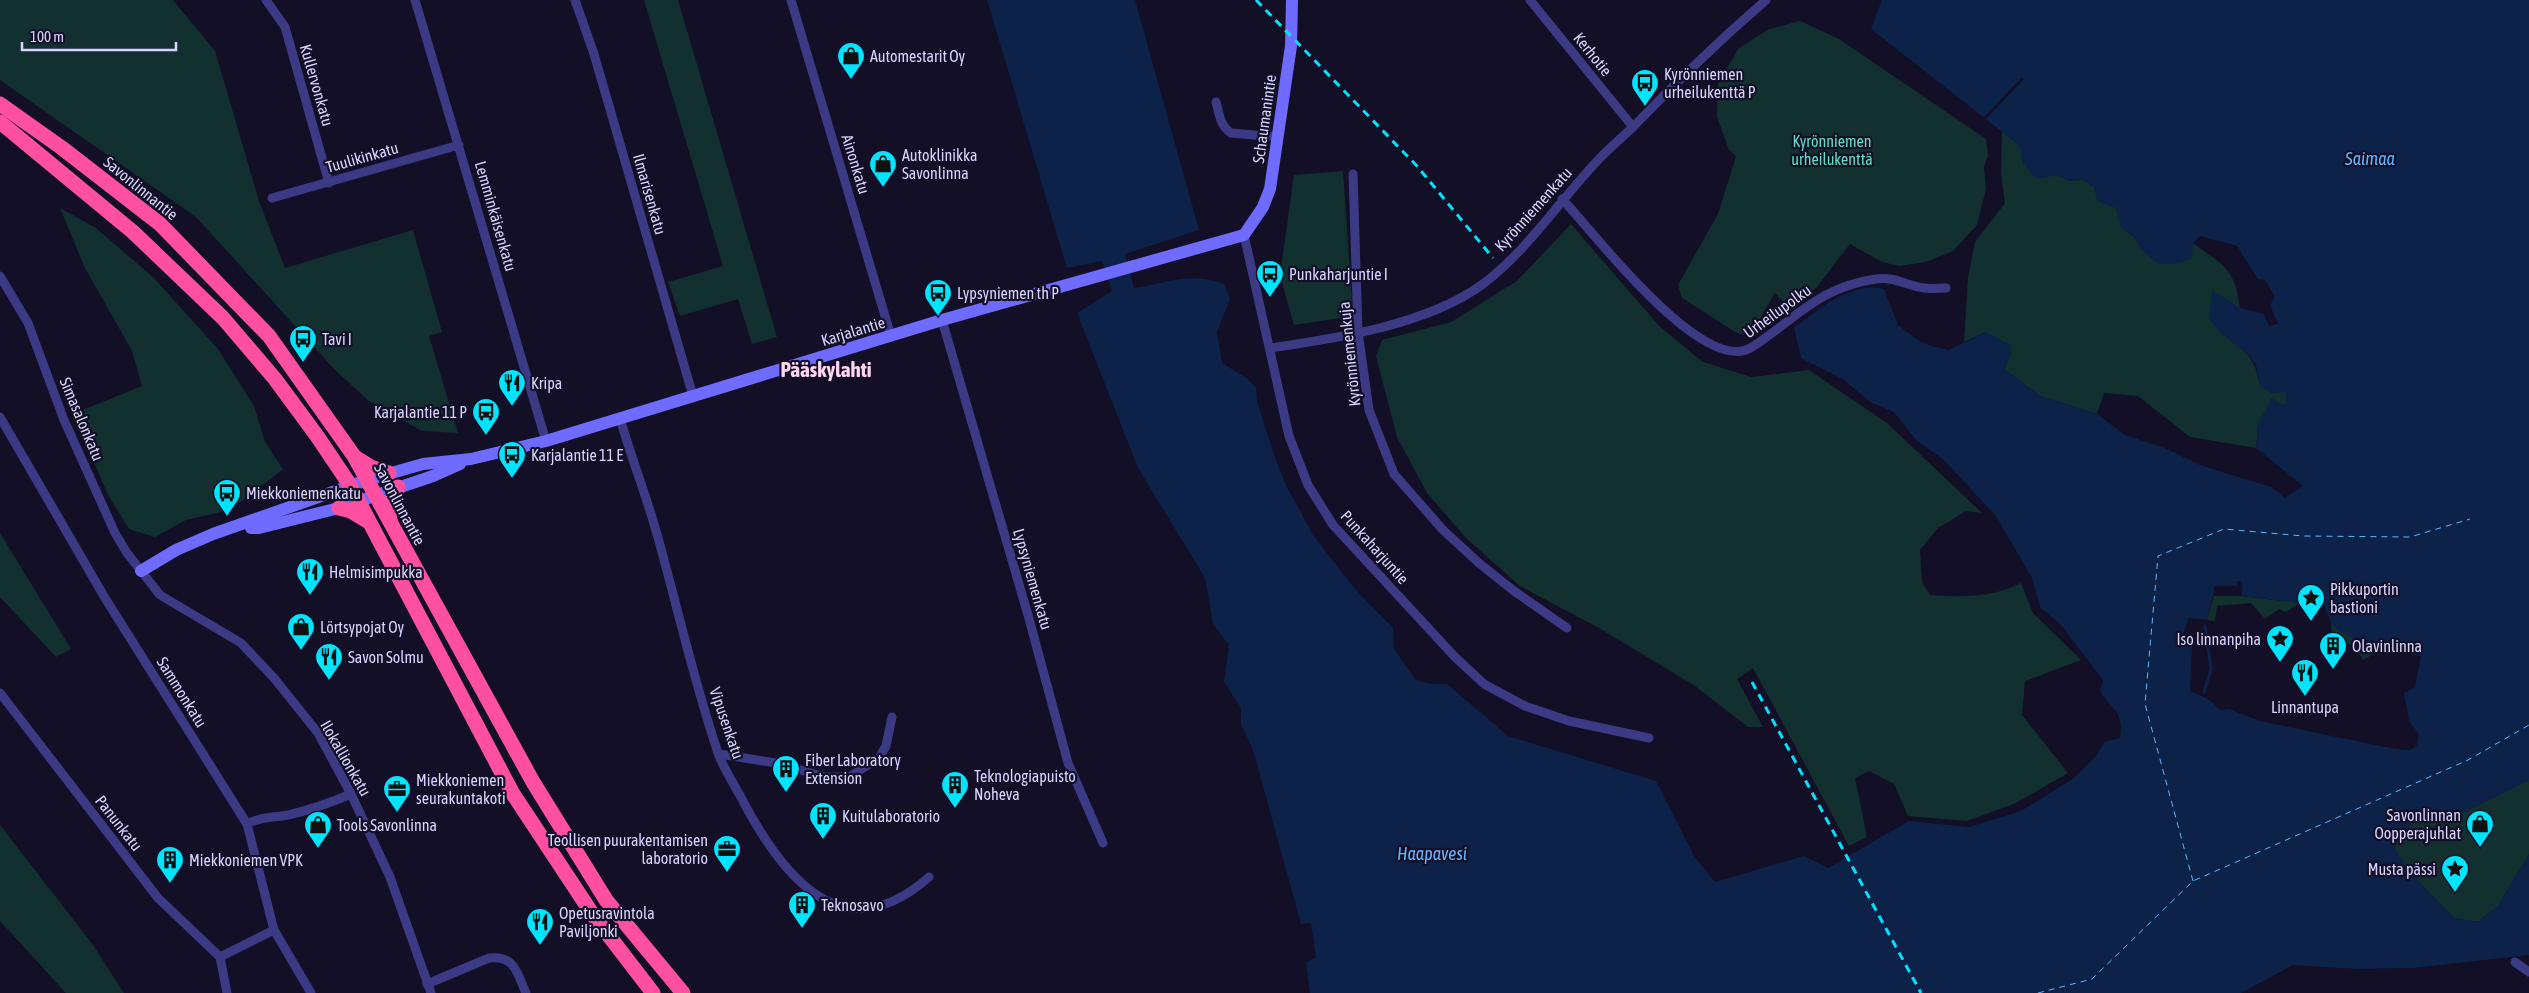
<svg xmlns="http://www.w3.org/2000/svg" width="2529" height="993" viewBox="0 0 2529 993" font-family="'Asap Condensed',sans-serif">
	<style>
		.green { fill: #12302f }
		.water { fill: #0c2248; fill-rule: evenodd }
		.pier { fill: #130f26 }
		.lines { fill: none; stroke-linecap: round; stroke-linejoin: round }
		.stream { stroke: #0c2248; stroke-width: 3 }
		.ferry { stroke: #62b6ff; stroke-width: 1; stroke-dasharray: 6 5; stroke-linecap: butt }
		.street { stroke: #3d3a85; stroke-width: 9 }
		.secondary { stroke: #6f6bff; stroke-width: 12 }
		.highway { stroke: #ff4fa3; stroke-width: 15 }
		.rail { stroke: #00e5ff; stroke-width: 3; stroke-dasharray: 8 6; stroke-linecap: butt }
		.labels { text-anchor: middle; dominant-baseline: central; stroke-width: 4.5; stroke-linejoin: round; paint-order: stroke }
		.street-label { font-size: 16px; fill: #d9d4ff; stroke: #130f26 }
		.poi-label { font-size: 16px; fill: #d9d4ff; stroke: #130f26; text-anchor: start }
		.park-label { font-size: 16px; fill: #5fe0c0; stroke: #130f26 }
		.water-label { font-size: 18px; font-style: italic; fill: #62b6ff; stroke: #130f26 }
		.district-label { font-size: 21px; font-weight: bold; fill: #ffd6f0; stroke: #130f26 }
	</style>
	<rect width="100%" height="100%" fill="#130f26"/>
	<!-- green -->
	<g class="green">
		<polygon points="0,0 173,0 215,51 259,201 285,268 413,230 442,332 429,336 458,433 422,431 369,401 335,370 196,217 0,80"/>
		<polygon points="644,0 678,0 777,337 752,344 738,299 680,316 668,282 723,266"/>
		<polygon points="1800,21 1839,39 1986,139 1988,156 1984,167 1986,189 1977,225 1953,251 1926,262 1899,266 1882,262 1850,244 1817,287 1790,309 1775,293 1754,329 1746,335 1737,333 1682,298 1678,285 1718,214 1736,156 1729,150 1717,117 1718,83 1739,48 1769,29"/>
		<path d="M2002 131 2021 146 2023 164 2058 175 2069 181 2082 179 2094 187 2098 201 2116 207 2121 227 2136 239 2141 249 2193 243C2224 266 2235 268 2240 308L2212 291 2221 333C2245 352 2254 354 2260 385L2286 392V404L2281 405 2272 399 2258 425 2256 448 2190 437 2138 396 2104 393 2097 414 2040 396 2004 369 2011 354 1986 332 1964 342 1968 278 1975 242 2005 203 2001 174Z"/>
		<polygon points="1343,171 1353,316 1294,325 1280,276 1294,175"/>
		<polygon points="60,208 96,228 154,278 218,349 254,406 265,442 283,469 245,499 225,511 186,520 155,537 129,529 108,495 73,414 142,386 132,351 85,268"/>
		<path d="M1571 224 1660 327 1703 362 1751 377 1809 370 1887 423 1982 513 1966 511 1938 528 1920 550 1922 582 1930 595C1963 597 1992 598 2021 583L2033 613 2081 660 2025 681 2022 715 2068 773 2016 803 1967 821 1908 816 1894 784 1869 771 1855 778 1867 837 1849 846 1753 668 1737 679 1763 727H1748L1695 686 1599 628 1520 586 1467 539 1427 493 1397 437 1376 356 1382 340 1451 322 1517 281Z"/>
		<polygon points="0,533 71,649 56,657 0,597"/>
		<polygon points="2214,596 2242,596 2300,603 2286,612 2279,609 2265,619 2251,603 2217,606 2215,621 2207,620"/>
		<polygon points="2331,622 2353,638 2382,649 2363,660 2356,648 2332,636"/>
		<polygon points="2529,780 2529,854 2498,906 2478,922 2454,918 2419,882 2394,850 2399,834 2413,823 2454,817"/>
		<polygon points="0,825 93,945 124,993 66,993 0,921"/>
	</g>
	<!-- water -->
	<path class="water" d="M987 0H1135L1199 230 1125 254 1134 288C1167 283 1190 271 1224 284L1230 299 1217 332 1222 363 1248 379 1256 388 1257 401 1274 455 1286 485 1313 535 1354 588 1393 628 1394 649 1415 679 1429 684H1447L1508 736 1656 781 1694 856 1715 882 1804 856 1828 868 1909 821 1969 827 2021 811 2074 778 2097 755 2104 742 2120 738C2124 710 2112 711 2100 691L2103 680 2061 625 2040 607 2032 578 1996 516 1943 459 1917 441 1894 412 1870 402 1843 379 1801 358 1794 328C1820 309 1849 282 1884 289L1898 325 1919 341 1931 346 1949 350 1986 332 2010 345 2011 354 2004 369 2040 396 2097 414 2125 435 2165 448 2200 465 2271 487 2285 498 2303 486 2256 448 2258 425 2272 398 2281 405 2286 404V392L2271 393 2260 385 2256 365 2248 354 2221 333 2209 319 2212 291 2240 308 2264 314 2269 326 2278 324 2270 305 2275 297 2265 280 2258 279 2237 246 2200 236 2193 243 2192 258 2176 264H2158L2141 249 2136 239 2121 227 2116 208 2098 201 2094 187 2082 179 2069 181 2058 175 2037 179 2023 164 2020 146 1871 29 1882 0H2529V780L2454 817 2413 823 2399 834 2395 850 2419 882 2454 918 2478 922 2498 906 2529 854V955L2413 968 2356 969 2293 965 2241 993H1310L1306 963 1316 957 1311 923 1301 924 1253 750 1241 724V708L1224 682 1229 645 1213 624 1205 578 1138 468 1077 313 1112 291 1102 261 1067 268ZM2237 581H2242V596L2300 603 2320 592C2324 601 2326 614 2331 622 2346 644 2397 652 2421 656L2415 687 2404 693 2409 721 2419 734 2417 745 2410 750 2395 749 2260 721 2229 709 2220 710 2210 700 2190 691 2192 644 2182 639 2188 618 2207 620C2209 608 2214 599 2214 586H2237Z"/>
	<!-- pier -->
	<polygon class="pier" points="2022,77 2024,79 1986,119 1984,117"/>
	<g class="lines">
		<!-- stream -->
		<polyline class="stream" points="2204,692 2211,669 2205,626"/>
		<!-- ferry -->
		<g class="ferry">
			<polyline points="2193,881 2145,704 2158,556 2224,529 2303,536 2410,537 2470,519"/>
			<polyline points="2038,993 2092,979 2193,881 2468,760 2529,725"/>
		</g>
		<!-- street -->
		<g class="street">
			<polyline points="266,0 285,27 329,183"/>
			<polyline points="415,0 546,441"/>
			<polyline points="575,0 594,54 693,396"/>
			<polyline points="791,0 891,336"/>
			<polyline points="1530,0 1633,127"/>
			<path d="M1216 102C1219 113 1220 126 1231 133L1277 137"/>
			<polyline points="1353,174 1358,332 1369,410 1394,474 1443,530 1480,564 1514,591 1567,628"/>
			<polyline points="272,198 459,145"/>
			<path d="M1562 199C1593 231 1704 379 1752 347 1797 318 1819 287 1876 279 1894 276 1907 286 1924 288 1931 289 1939 288 1946 288"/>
			<polyline points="1244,235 1289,436 1308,485 1333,525 1454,656 1484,684 1525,706 1569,721 1649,738"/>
			<polyline points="0,276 28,323 64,420 115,533 127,553 160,595 241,643 274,678 318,733 351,794 390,877 431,993"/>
			<polyline points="942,320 1028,615 1068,763 1103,843"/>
			<path d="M1270 348C1338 338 1427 325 1483 284 1528 250 1560 200 1599 159 1610 147 1623 137 1635 125 1677 81 1720 40 1766 0"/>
			<polyline points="0,417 105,598 247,824 274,930 311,993"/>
			<path d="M620 418C632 461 649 502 660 545 679 614 695 685 718 753 724 770 736 787 744 803 785 880 844 952 929 877"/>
			<polyline points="0,693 158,898 220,957 227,993"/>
			<polyline points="719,754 776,763 825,777 849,777 879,758 886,746 892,717"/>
			<path d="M247 824C264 816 271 818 288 815 310 810 330 803 351 794"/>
			<polyline points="220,957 274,930"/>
			<polyline points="2515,962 2529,972"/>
			<path d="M427 984 489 958C515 955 517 973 526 993"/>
		</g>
		<!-- secondary -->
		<g class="secondary">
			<polyline points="251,528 259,528 339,508 433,476 460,464"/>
			<polyline points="141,571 176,550 213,534 367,480 423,464 471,459 546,441 942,320 1244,235 1263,207 1270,189 1291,46 1292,0"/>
		</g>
		<!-- highway -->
		<g class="highway">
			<polyline points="0,104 62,148 160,224 269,336 354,456 533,782 606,900 683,993"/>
			<polyline points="0,122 133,232 223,318 275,379 317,436 350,485 513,794 593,915 653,993"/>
			<polyline points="355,457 371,467 389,473"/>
			<polyline points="339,508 351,511 369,522"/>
			<polyline points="390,521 389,506 398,487"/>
		</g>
		<!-- rail -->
		<g class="rail">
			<polyline points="1256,0 1417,166 1493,258"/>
			<polyline points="1752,682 1921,993"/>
		</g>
	</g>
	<!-- icons -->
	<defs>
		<symbol id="shop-pin" viewBox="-11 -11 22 30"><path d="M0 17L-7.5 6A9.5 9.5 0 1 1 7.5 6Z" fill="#00e5ff" stroke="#130f26"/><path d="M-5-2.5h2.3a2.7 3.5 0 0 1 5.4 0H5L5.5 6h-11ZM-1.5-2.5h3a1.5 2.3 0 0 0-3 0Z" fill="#111"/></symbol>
		<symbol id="bus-pin" viewBox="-11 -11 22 30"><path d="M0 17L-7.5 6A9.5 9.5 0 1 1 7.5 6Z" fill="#00e5ff" stroke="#130f26"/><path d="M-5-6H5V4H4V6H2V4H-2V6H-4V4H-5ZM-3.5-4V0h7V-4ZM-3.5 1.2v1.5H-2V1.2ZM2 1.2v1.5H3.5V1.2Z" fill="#111"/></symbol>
		<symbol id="restaurant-pin" viewBox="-11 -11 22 30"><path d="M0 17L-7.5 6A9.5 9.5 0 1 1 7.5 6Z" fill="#00e5ff" stroke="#130f26"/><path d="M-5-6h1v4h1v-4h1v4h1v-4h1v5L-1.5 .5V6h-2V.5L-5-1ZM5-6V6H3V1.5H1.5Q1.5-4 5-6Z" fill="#111"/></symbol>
		<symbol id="sight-pin" viewBox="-11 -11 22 30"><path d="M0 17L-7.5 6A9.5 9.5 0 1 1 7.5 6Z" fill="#00e5ff" stroke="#130f26"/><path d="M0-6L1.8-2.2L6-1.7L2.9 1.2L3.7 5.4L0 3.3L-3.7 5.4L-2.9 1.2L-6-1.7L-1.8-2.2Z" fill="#111"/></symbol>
		<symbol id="building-pin" viewBox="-11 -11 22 30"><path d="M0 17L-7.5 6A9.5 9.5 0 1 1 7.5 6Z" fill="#00e5ff" stroke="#130f26"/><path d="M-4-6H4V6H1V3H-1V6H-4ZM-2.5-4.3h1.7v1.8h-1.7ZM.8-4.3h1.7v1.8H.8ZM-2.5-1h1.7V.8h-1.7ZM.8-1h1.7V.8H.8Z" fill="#111"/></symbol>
		<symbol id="office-pin" viewBox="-11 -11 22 30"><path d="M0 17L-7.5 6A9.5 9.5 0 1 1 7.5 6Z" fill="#00e5ff" stroke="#130f26"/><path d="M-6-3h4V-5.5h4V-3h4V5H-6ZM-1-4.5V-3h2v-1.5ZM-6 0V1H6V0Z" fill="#111"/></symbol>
	</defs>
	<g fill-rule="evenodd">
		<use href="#shop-pin" x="835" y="40" width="32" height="43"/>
		<use href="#bus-pin" x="1629" y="67" width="32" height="43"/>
		<use href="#shop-pin" x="867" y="148" width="32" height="43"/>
		<use href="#bus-pin" x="1254" y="258" width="32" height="43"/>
		<use href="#bus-pin" x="922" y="277" width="32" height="43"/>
		<use href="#bus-pin" x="287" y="323" width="32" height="43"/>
		<use href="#restaurant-pin" x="496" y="367" width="32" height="43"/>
		<use href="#bus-pin" x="470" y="396" width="32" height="43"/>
		<use href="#bus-pin" x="496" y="439" width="32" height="43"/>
		<use href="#bus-pin" x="211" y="477" width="32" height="43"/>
		<use href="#restaurant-pin" x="294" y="556" width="32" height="43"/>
		<use href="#sight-pin" x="2295" y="582" width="32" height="43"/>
		<use href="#shop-pin" x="285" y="611" width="32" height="43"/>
		<use href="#sight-pin" x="2264" y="623" width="32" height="43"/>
		<use href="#building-pin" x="2317" y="630" width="32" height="43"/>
		<use href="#restaurant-pin" x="313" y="641" width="32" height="43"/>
		<use href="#restaurant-pin" x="2289" y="657" width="32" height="43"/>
		<use href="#building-pin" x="770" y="753" width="32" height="43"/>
		<use href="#building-pin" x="939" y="769" width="32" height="43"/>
		<use href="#office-pin" x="381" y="773" width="32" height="43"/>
		<use href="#building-pin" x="807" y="800" width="32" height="43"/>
		<use href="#shop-pin" x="2464" y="808" width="32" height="43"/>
		<use href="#shop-pin" x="302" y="809" width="32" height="43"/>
		<use href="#office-pin" x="711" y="833" width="32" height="43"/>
		<use href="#building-pin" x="154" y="844" width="32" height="43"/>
		<use href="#sight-pin" x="2439" y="853" width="32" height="43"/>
		<use href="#building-pin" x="786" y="889" width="32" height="43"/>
		<use href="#restaurant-pin" x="524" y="906" width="32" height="43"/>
	</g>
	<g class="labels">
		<!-- street labels -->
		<g class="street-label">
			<text transform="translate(1593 54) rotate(51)">Kerhotie</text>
			<text transform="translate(317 85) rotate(74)">Kullervonkatu</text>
			<text transform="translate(1264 119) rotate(-82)">Schaumanintie</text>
			<text transform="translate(362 157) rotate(-16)">Tuulikinkatu</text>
			<text transform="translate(856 164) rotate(73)">Ainonkatu</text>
			<text transform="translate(141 188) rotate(39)">Savonlinnantie</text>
			<text transform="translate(650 194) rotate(74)">Ilmarisenkatu</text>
			<text transform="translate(1533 209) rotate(-48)">Kyrönniemenkatu</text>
			<text transform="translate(496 216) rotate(74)">Lemminkäisenkatu</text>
			<text transform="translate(1777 311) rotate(-36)">Urheilupolku</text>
			<text transform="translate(853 331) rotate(-17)">Karjalantie</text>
			<text transform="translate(1349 354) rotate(-96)">Kyrönniemenkuja</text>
			<text transform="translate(82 419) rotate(67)">Simasalonkatu</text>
			<text transform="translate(400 504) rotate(62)">Savonlinnantie</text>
			<text transform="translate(1375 547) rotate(48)">Punkaharjuntie</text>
			<text transform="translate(1033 579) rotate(74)">Lypsyniemenkatu</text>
			<text transform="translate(182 692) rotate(58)">Sammonkatu</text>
			<text transform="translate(727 723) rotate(71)">Vipusenkatu</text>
			<text transform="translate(346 758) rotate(60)">Ilokallionkatu</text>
			<text transform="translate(119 823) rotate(52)">Panunkatu</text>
		</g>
		<!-- poi labels -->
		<g class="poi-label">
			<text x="870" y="56">Automestarit Oy</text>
			<text x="1664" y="74">Kyrönniemen<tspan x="1664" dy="18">urheilukenttä P</tspan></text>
			<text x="902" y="155">Autoklinikka<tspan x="902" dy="18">Savonlinna</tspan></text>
			<text x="1289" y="274">Punkaharjuntie I</text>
			<text x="957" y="293">Lypsyniemen th P</text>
			<text x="322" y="339">Tavi I</text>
			<text x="531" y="383">Kripa</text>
			<text x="467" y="412" text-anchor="end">Karjalantie 11 P</text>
			<text x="531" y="455">Karjalantie 11 E</text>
			<text x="246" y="493">Miekkoniemenkatu</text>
			<text x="329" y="572">Helmisimpukka</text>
			<text x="2330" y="589">Pikkuportin<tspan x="2330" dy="18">bastioni</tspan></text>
			<text x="320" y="627">Lörtsypojat Oy</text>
			<text x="2261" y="639" text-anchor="end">Iso linnanpiha</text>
			<text x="2352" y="646">Olavinlinna</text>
			<text x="348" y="657">Savon Solmu</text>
			<text x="2305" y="707" text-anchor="middle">Linnantupa</text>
			<text x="805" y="760">Fiber Laboratory<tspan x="805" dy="18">Extension</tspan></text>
			<text x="974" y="776">Teknologiapuisto<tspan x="974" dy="18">Noheva</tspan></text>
			<text x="416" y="780">Miekkoniemen<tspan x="416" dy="18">seurakuntakoti</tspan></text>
			<text x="2461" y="815" text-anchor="end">Savonlinnan<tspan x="2461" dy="18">Oopperajuhlat</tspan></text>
			<text x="842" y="816">Kuitulaboratorio</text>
			<text x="337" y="825">Tools Savonlinna</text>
			<text x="708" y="840" text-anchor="end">Teollisen puurakentamisen<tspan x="708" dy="18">laboratorio</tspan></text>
			<text x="189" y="860">Miekkoniemen VPK</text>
			<text x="2436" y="869" text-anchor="end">Musta pässi</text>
			<text x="821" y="905">Teknosavo</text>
			<text x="559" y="913">Opetusravintola<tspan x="559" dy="18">Paviljonki</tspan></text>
		</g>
		<!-- park labels -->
		<g class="park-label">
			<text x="1832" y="141">Kyrönniemen<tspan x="1832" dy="18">urheilukenttä</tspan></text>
		</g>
		<!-- water labels -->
		<g class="water-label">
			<text x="2370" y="158">Saimaa</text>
			<text x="1432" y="853">Haapavesi</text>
		</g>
		<!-- district labels -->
		<g class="district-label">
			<text x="826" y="369">Pääskylahti</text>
		</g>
	</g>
	<!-- scale -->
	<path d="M22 42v8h154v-8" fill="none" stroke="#d9d4ff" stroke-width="2.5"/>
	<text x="30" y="42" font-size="15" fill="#d9d4ff" stroke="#130f26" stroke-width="4" paint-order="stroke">100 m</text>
</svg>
